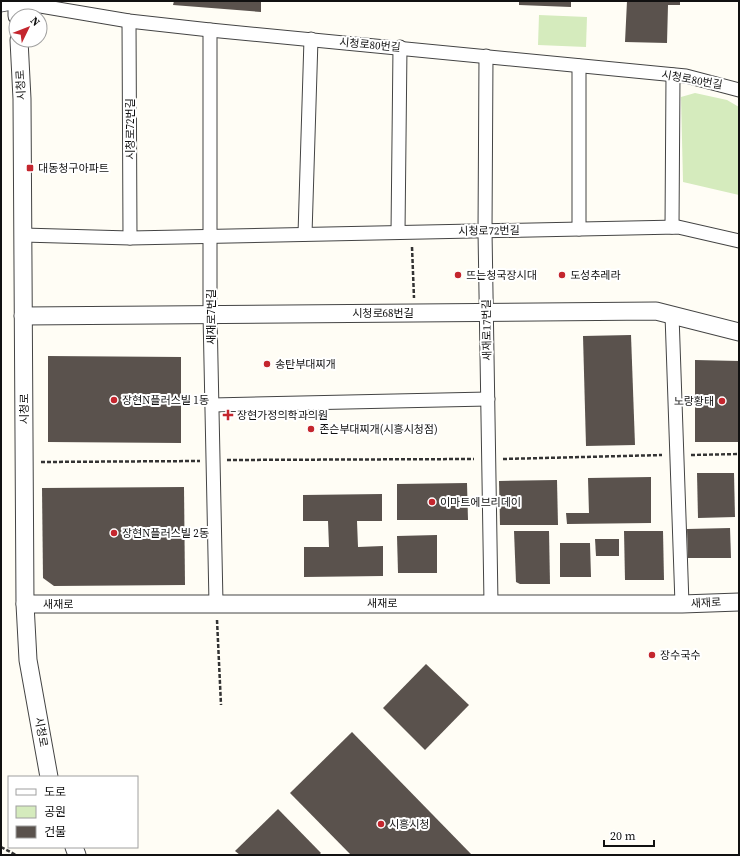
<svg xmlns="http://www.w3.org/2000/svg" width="740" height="856" viewBox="0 0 740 856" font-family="'Source Serif 4','Noto Sans KR',serif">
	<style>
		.green { fill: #d5ebbd }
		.building { fill: #5a524d }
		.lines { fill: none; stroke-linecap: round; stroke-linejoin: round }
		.minor-casing { stroke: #444; stroke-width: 15 }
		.tertiary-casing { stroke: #444; stroke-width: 19 }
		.path { stroke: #333; stroke-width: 2.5; stroke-dasharray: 4 2; stroke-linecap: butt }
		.minor { stroke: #fff; stroke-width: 13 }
		.tertiary { stroke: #fff; stroke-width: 17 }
		.poi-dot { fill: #c4262e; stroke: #fff; stroke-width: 1.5 }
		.labels { text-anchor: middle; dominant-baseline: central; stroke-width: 4; stroke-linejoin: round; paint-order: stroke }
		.street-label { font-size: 11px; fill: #111; stroke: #fff }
		.poi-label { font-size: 11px; fill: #111; stroke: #fff; text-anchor: start }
	</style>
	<rect width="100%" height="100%" fill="#fffdf5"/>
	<!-- green -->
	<g class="green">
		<polygon points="539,15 587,17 586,47 538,45"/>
		<polygon points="695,93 727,100 739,107 739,195 683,182 681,97"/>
	</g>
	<!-- building -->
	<g class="building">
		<polygon points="174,1 261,1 261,12 173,5"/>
		<polygon points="519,1 571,1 571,7 519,5"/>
		<polygon points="627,1 680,1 680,5 668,5 667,43 625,42"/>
		<polygon points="631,335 635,445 586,446 583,336"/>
		<polygon points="48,356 181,357 181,443 48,442"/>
		<polygon points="695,360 739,361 739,442 695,442"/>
		<polygon points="697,473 734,473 735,517 698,518"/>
		<polygon points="651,477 651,523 567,524 566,513 589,513 588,478"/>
		<polygon points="557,480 558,525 500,525 499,481"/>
		<polygon points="467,483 468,520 397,520 397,484"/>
		<polygon points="184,487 185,585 54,586 43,578 42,488"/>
		<polygon points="382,494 382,521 357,521 358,547 383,546 383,576 304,577 304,547 329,547 328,521 303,521 303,495"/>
		<polygon points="730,528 731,558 688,558 687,529"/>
		<polygon points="514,531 549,531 550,584 520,584 516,582"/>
		<polygon points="624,531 663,531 664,580 625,580"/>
		<polygon points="437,535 437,573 398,573 397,536"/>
		<polygon points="595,539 619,539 619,556 596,556"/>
		<polygon points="560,543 590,543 591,577 560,577"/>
		<polygon points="426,664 469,705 425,750 383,708"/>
		<polygon points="352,732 472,855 351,855 290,793"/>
		<polygon points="278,809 321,853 319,855 240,855 235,851"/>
	</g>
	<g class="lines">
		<defs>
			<g id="minor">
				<polyline points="1,5 17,2 129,21 210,30 686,76 739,90"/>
				<polyline points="129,21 130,238"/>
				<polyline points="210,30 210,314 216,603"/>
				<polyline points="486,56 485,231 491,603"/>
				<polyline points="672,227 673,75"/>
				<polyline points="579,229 579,66"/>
				<polyline points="398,232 400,47"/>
				<polyline points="305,234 311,39"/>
				<polyline points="23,235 130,238 678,227 739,241"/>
				<polyline points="672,315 682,604"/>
				<polyline points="212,405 488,399"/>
			</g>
			<g id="tertiary">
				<polyline points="17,1 17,16"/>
				<polyline points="19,40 22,99 25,604 28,660 49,777"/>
				<polyline points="23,316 656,311 739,332"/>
				<polyline points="25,604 682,604 739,602"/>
				<polyline points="74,847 77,855"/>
			</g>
		</defs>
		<!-- minor casing -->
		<use href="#minor" class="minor-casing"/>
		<!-- tertiary casing -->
		<use href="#tertiary" class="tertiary-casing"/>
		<!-- path -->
		<g class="path">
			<polyline points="412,247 414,298"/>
			<polyline points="691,455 739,454"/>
			<polyline points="503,459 662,455"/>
			<polyline points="227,460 474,459"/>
			<polyline points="41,462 200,461"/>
			<polyline points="217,620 221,705"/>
			<polyline points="1,847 16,855"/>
		</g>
		<!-- minor -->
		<use href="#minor" class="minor"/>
		<!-- tertiary -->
		<use href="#tertiary" class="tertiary"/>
	</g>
	<!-- markers -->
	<g class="poi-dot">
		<rect x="26" y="164" width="8" height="8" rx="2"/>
		<circle cx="458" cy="275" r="4"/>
		<circle cx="562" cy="275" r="4"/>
		<circle cx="267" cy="364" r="4"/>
		<circle cx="114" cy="400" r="4"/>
		<circle cx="722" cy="401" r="4"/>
		<path d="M226 409h4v4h4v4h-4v4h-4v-4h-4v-4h4z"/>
		<circle cx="311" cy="429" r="4"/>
		<circle cx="432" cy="502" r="4"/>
		<circle cx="114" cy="533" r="4"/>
		<circle cx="652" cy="655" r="4"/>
		<circle cx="381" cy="824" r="4"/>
	</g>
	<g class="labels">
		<!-- street labels -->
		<g class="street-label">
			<text transform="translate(370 45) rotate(5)">시청로80번길</text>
			<text transform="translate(692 80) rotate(10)">시청로80번길</text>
			<text transform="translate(21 85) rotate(-93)">시청로</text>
			<text transform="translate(130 129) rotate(-90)">시청로72번길</text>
			<text transform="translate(489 231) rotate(-1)">시청로72번길</text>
			<text x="383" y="313">시청로68번길</text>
			<text transform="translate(211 317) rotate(-90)">새재로7번길</text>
			<text transform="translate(487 330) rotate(-91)">새재로17번길</text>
			<text transform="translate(24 409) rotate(-90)">시청로</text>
			<text x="382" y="603">새재로</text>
			<text transform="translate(706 603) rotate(-3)">새재로</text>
			<text x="58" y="604">새재로</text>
			<text transform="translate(41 732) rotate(80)">시청로</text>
		</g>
		<!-- poi labels -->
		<g class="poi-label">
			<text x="38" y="168">대동청구아파트</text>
			<text x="466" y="275">뜨는청국장시대</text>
			<text x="570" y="275">도성추레라</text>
			<text x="275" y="364">송탄부대찌개</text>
			<text x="122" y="400">장현N플러스빌 1동</text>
			<text x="714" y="401" text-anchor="end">노랑황태</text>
			<text x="237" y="415">장현가정의학과의원</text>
			<text x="319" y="429">존슨부대찌개(시흥시청점)</text>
			<text x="440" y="502">이마트에브리데이</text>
			<text x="122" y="533">장현N플러스빌 2동</text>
			<text x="660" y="655">장수국수</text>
			<text x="389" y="824">시흥시청</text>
		</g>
	</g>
	<!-- border -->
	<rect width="740" height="856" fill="none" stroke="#111111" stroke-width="4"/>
	<!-- legend -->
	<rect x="8" y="776" width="130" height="72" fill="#ffffff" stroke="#a0a0a0"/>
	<rect x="16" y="789" width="20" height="6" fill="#ffffff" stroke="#a0a0a0"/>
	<text x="44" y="796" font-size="12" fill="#111111">도로</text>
	<rect x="16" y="806" width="20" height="12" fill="#d5ebbd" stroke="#a0a0a0"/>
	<text x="44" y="816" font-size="12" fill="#111111">공원</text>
	<rect x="16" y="826" width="20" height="12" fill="#5a524d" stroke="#a0a0a0"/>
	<text x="44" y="836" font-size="12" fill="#111111">건물</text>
	<!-- north arrow -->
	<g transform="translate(28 28) rotate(47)"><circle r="19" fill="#ffffff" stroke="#a0a0a0"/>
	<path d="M0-3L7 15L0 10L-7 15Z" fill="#c4262e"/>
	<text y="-6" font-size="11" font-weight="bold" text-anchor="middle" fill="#111111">N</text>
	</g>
	<!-- scale -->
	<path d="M604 840v6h50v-6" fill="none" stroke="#111111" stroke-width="2"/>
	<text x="610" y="840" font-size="12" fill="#111111" stroke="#ffffff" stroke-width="3" paint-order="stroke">20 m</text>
</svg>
